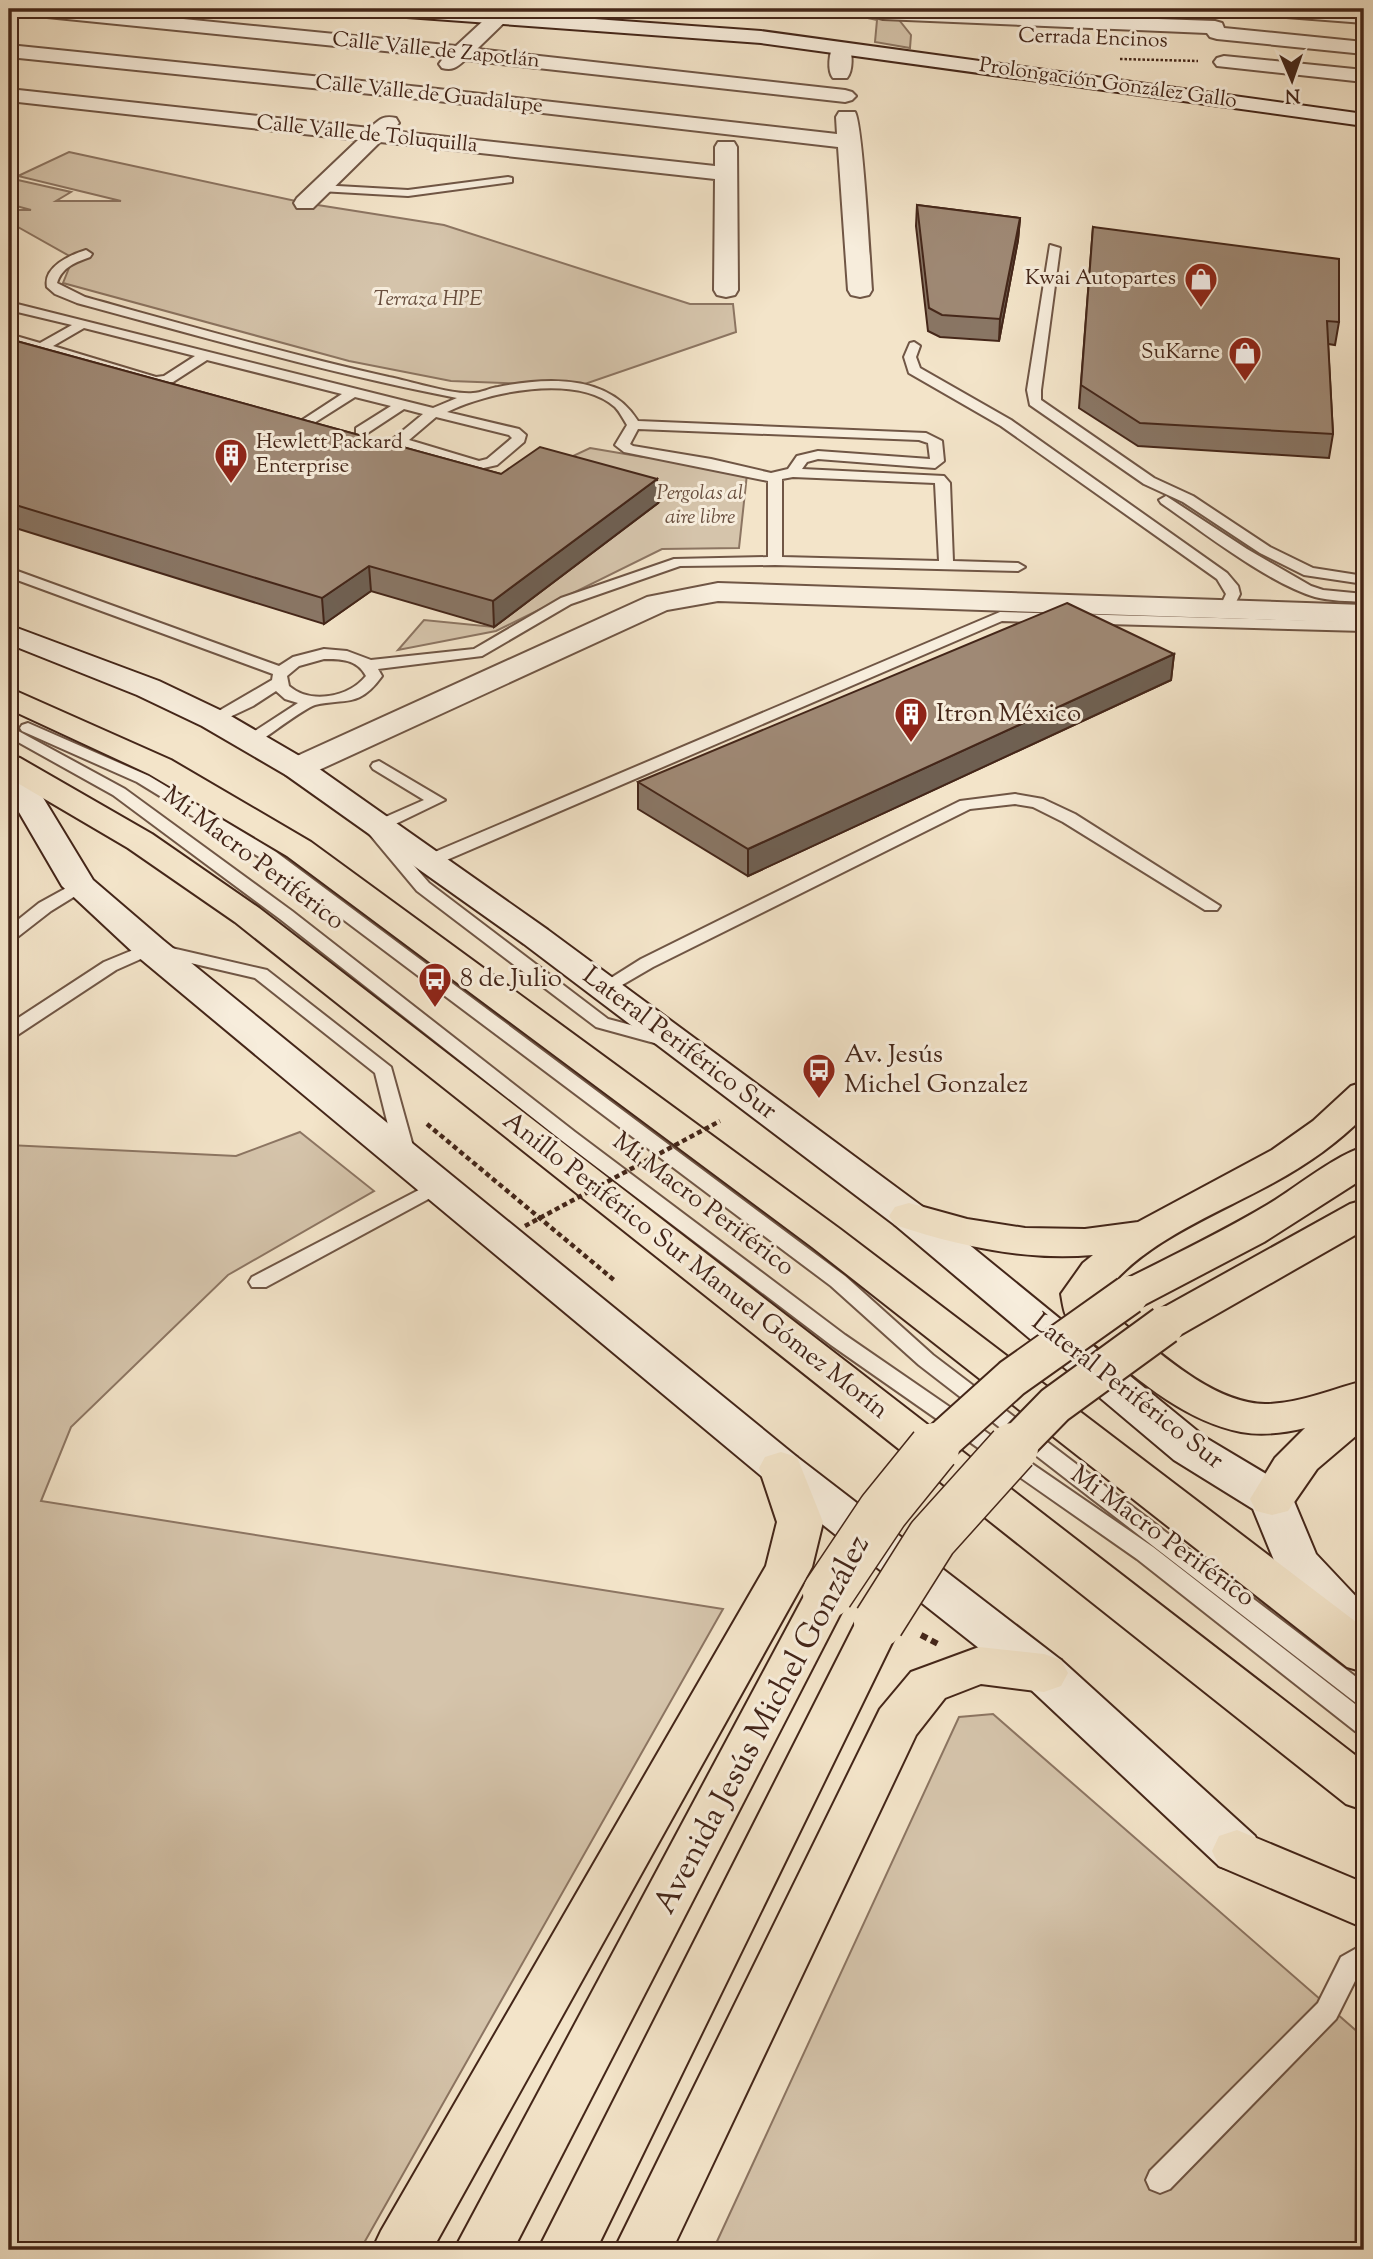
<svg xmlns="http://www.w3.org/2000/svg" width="1373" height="2259" viewBox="0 0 1373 2259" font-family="'Sorts Mill Goudy',serif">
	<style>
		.green { fill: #d5c4ab; stroke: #8c7562; stroke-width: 2 }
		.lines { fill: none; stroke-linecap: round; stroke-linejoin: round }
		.lane-casing { stroke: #705645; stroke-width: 4 }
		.street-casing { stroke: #705645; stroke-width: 4 }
		.secondary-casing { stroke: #442619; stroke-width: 4 }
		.primary-casing { stroke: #442619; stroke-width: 4 }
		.highway-casing { stroke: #442619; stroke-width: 4 }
		.path-far2 { stroke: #442619; stroke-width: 2.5; stroke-dasharray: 2.5 2; stroke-linecap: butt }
		.path-far1 { stroke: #442619; stroke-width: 4.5; stroke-dasharray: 5 3.5; stroke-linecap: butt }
		.path { stroke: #442619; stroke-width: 6; stroke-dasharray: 7 4.5; stroke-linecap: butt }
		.lane { fill: #f7eddc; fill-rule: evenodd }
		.street { fill: #f7eddc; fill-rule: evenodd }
		.secondary { fill: #f7eddc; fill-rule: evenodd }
		.primary { fill: #f3e4c9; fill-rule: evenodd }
		.highway { fill: #f3e4c9; fill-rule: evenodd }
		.primary-bridge-far1-casing { stroke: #442619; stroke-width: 42; stroke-linecap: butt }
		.primary-bridge-casing { stroke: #442619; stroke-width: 53; stroke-linecap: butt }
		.path-bridge { stroke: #442619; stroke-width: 4.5; stroke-dasharray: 5 3.5; stroke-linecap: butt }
		.primary-bridge-far1 { stroke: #f3e4c9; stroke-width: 38 }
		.primary-bridge { stroke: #f3e4c9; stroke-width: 50 }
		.wall { fill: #897665; stroke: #442619; stroke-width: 2 }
		.shaded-wall { fill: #6f6052; stroke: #442619; stroke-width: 2 }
		.building { fill: #9f8975; stroke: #442619; stroke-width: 2 }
		.labels { text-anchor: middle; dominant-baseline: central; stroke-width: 6; stroke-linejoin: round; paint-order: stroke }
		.far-street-label { font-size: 21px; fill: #442619; stroke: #f7eddc }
		.far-poi-label { font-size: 21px; fill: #442619; stroke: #f7eddc; text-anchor: end }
		.far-park-label { font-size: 21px; font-style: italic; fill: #684e3e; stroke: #f7eddc }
		.poi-label { font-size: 26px; fill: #442619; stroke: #f7eddc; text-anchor: start }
		.street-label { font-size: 26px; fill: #442619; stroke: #f7eddc }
		.near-street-label { font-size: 32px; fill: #442619; stroke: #f7eddc }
	</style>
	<rect width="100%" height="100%" fill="#f3e4c9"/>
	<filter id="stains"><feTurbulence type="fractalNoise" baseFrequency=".00286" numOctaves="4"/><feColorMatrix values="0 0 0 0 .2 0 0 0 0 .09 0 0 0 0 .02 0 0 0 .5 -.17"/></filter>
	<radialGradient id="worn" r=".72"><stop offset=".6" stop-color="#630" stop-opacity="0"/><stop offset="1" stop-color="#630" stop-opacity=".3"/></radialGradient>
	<!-- green -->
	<g class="green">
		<polygon points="783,9 1039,9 1153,14 1168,9 1190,9 1194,24 896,16 911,35 910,48 875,42 877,20 849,14"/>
		<polygon points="69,152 305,203 444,225 690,304 733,304 736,332 579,386 451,381 349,361 63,283 73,258 9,222 9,210 31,210 9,204 9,178 71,192 56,201 121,201 18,176"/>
		<polygon points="590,448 643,457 688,460 747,474 739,548 662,549 496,631 398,650 424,620 494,627 657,504 541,471"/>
		<polygon points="300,1132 374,1191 228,1275 71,1427 41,1501 723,1609 360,2250 9,2250 9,1145 236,1156"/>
		<polygon points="993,1714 1360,2034 1356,2123 1355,2250 713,2250 959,1717"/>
	</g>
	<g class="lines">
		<defs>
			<g id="lane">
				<polygon points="508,177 512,178 512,182 408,196 320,191 314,188 320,185 408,190"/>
				<polygon points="1050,245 1060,248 1041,390 1041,400 1154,478 1193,496 1270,547 1313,568 1364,576 1364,584 1304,575 1260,553 1183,502 1144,484 1030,405 1027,390"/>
				<path d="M86 250 92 254 90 257C76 262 62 267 57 283L85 297C186 325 287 354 389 377 410 381 453 395 473 393 481 393 490 388 498 387 547 377 609 374 638 421L926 433 942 441 944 461 935 468 818 459 807 462 802 469 944 476 950 483 953 561 1018 563 1025 567 1018 571 775 565 680 566 571 604 482 656 378 669 382 676C359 708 346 698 315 705 303 709 268 736 256 744H244L242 741 244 738 298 703 285 699 276 691 253 706 219 722 213 724 205 719 272 680 273 674 9 577V568L279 666 293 657 324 649 347 651 371 660 474 649 561 598 674 559 768 557V481L624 452 615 445 627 425C623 419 620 412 615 407 576 373 487 392 447 412L519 429 526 435 524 442 497 465 479 469 394 444V438L423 414 404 409 366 434H356V428L391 406 355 397 295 435 290 434V428L342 394 207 360 173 382 156 385 9 342V334L40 343 72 325 9 310V302L433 408 457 398C328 373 203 337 77 303L55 294 47 287C43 267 70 255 86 250ZM84 328 195 356 164 376 156 377 53 346ZM436 417 509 435 512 438 487 459 479 461 409 440ZM638 429 919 440 928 443 930 459 818 451 797 456 788 469 771 473 711 459 633 446 630 444ZM793 477 935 483 939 561 782 557V479ZM324 659C341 659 357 659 366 676 349 697 311 705 289 686L287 676 299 666Z"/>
				<polygon points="914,342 920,346 916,357 920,368 1011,420 1227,573 1238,586 1240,594 1230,614 1220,614 1218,611 1226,594 1217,579 1001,426 909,373 904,357 910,343"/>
				<path d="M1166 496 1247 549 1311 586 1323 590 1364 594V602C1348 601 1330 601 1315 597 1268 583 1203 532 1161 503L1159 500Z"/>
				<polygon points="1000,612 1364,622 1364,631 1002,621 435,865 423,865 421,861 423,857"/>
				<polygon points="28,723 149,776 276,852 845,1276 933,1355 1364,1683 1364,1705 1356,1703 919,1365 831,1286 264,860 137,782 22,731 20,728 22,725"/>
				<polygon points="9,726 125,789 292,911 575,1132 845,1335 1153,1547 1364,1711 1364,1734 1355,1731 1137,1559 831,1345 561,1140 280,919 113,795 9,737"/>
				<polygon points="379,761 445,800 383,830 429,883 608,1019 676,1037 678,1041 676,1045 669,1047 596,1027 417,891 366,830 374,822 424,800 373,769 371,766 373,763"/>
				<polygon points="1015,794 1043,799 1075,814 1220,906 1217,910 1205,910 1063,822 1033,807 1015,804 970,809 653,967 610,992 598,992 595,988 641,959 960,801"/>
				<polygon points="79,881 88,886 85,890 51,911 15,939 9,940 9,927 39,903"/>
				<polygon points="150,943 267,970 391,1067 416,1157 413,1161 399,1161 396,1157 375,1073 255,978 152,954 116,970 16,1036 9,1037 9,1024 104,962"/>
				<polygon points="438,1180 445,1182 448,1186 445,1190 266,1287 252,1287 249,1282 252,1277"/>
				<polygon points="1364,1944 1364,1969 1359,1973 1336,2019 1170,2189 1160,2193 1150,2189 1146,2180 1150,2171 1318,2003 1341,1957"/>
			</g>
			<g id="street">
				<path d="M17 9H83L456 46 496 9H515L513 14 477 49 845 90 852 92 856 96 852 100 845 102 465 60C457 67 453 71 442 68L439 64 444 57 27 15Z"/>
				<polygon points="561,9 581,9 575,19 561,19 558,15"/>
				<polygon points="876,9 1215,21 1222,23 1224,28 1364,42 1364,54 1217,39 1210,37 1207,33 883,19 876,17 873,13"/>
				<polygon points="1249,9 1364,11 1364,23 1259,15"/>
				<path d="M841 43 848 45C853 52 853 71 847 78H833C827 71 829 52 834 45Z"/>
				<path d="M9 45 420 87 837 134 836 117 839 112H855C863 125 870 263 872 290L869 295 860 297 851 295 848 290 838 147 420 99 9 57Z"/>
				<polygon points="1224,56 1364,70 1364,82 1217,66 1214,62 1217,58"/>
				<path d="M9 89 370 128C379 120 383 115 396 118L399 123 392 131 715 166V147L718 142H734L737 147 738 290 735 295 726 297 717 295 714 290 715 179 380 142 313 208H297L294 203 297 198 358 140 9 101Z"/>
				<polygon points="718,583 1364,605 1364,623 718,601 667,610 308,775 297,778 286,775 281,768 286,761 647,597"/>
			</g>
			<g id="secondary">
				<polygon points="369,9 456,9 761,31 1364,114 1364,126 761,43 379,15"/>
				<polygon points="9,625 159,681 224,712 308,761 548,930 923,1207 1206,1438 1288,1487 1316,1554 1364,1605 1364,1653 1347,1648 1280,1575 1253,1509 1174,1460 895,1225 524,944 286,775 202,726 137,695 9,644"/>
				<polygon points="9,758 20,761 25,768 93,880 163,940 797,1457 1061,1660 1255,1836 1262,1851 1255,1866 1237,1872 1219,1866 1027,1686 765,1479 137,956 62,886 9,795"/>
			</g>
			<g id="primary">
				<path d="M1364 1082V1116C1338 1143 1306 1165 1273 1183 1215 1215 1143 1241 1103 1295L1106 1309C1148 1342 1208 1403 1265 1404 1299 1404 1332 1389 1364 1381V1429L1317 1469 1288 1511 1272 1515 1256 1511 1250 1499 1275 1458 1305 1428C1284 1433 1263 1436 1241 1432 1186 1421 1142 1383 1100 1348 1091 1341 1078 1333 1071 1324 1064 1316 1063 1305 1061 1294L1083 1263 1093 1255C1025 1261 959 1246 895 1225L889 1216 895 1207 909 1203 967 1219 1025 1228 1085 1229 1138 1222 1272 1150 1313 1121 1351 1086Z"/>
				<path d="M1364 1147V1178L1264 1242 1144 1305 1129 1309 1114 1305 1108 1295 1114 1285C1166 1259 1218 1234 1267 1205 1294 1189 1337 1154 1364 1147Z"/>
				<polygon points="1364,1200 1364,1230 1180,1335 1165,1339 1150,1335 1144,1325 1150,1315 1350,1204"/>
				<polygon points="781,1452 797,1457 823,1522 812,1567 432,2250 372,2250 381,2231 766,1566 777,1522 759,1468 765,1457"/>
				<polygon points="828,1575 844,1581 851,1593 513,2250 454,2250 812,1581"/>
				<polygon points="879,1604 896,1609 902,1622 596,2250 538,2250 856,1622 862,1609"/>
				<polygon points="979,1647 1044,1654 1061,1660 1068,1673 1061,1686 1044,1692 981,1684 945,1698 916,1735 672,2250 614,2250 880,1709 911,1672"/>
			</g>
			<g id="highway">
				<polygon points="9,688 171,760 311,842 840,1229 1364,1628 1364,1672 1347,1667 812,1247 287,856 149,774 9,709"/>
				<polygon points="9,755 20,758 152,834 259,908 1364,1762 1364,1810 1346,1804 235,922 128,848 9,778"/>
				<polygon points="1237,1830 1364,1883 1364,1928 1219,1866 1212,1851 1219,1836"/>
			</g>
		</defs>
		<!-- lane casing -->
		<use href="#lane" class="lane-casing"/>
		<!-- street casing -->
		<use href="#street" class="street-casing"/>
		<!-- secondary casing -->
		<use href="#secondary" class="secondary-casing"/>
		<!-- primary casing -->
		<use href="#primary" class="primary-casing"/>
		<!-- highway casing -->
		<use href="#highway" class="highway-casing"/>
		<!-- path-far2 -->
		<polyline class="path-far2" points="1120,59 1198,61"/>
		<!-- path-far1 -->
		<polyline class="path-far1" points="427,1124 614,1280"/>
		<!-- path -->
		<polyline class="path" points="921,1635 938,1644"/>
		<!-- lane -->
		<use href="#lane" class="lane"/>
		<!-- street -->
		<use href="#street" class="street"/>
		<!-- secondary -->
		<use href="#secondary" class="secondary"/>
		<!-- primary -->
		<use href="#primary" class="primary"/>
		<!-- highway -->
		<use href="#highway" class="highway"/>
		<defs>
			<g id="primary-bridge-far1">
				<polyline points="932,1450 1012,1378 1129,1295"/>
				<polyline points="1011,1450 1055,1405 1165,1325"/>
			</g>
			<g id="primary-bridge">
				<polyline points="828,1593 883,1511 934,1448"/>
				<polyline points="879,1622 932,1538 1013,1448"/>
			</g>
		</defs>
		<!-- primary-bridge-far1 casing -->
		<use href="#primary-bridge-far1" class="primary-bridge-far1-casing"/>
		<!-- primary-bridge casing -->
		<use href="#primary-bridge" class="primary-bridge-casing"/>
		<!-- path-bridge -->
		<polyline class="path-bridge" points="525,1226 720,1121"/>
		<!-- primary-bridge-far1 -->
		<use href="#primary-bridge-far1" class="primary-bridge-far1"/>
		<!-- primary-bridge -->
		<use href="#primary-bridge" class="primary-bridge"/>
	</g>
	<!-- wall -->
	<g class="wall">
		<polygon points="917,205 1020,218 1018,240 999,341 940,337 928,331 916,226"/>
		<polygon points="1093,227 1339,322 1335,345 1328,344 1333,434 1329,458 1138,446 1079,408"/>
		<polygon points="9,339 501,474 658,503 494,627 371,591 324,624 9,526"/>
		<polygon points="1174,654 1171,680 748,876 638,809 638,782"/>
	</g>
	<!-- shaded-wall -->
	<g class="shaded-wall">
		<polygon points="1020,218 1018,240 999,341 1000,319"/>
		<polygon points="657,479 658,503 494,627 493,601"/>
		<polygon points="369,566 371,591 324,624 322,598"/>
		<polygon points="1174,654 1171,680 748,876 748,849"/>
	</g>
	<!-- building -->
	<g class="building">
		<polygon points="917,205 1020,218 1000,319 942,315 929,308"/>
		<polygon points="1093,227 1339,259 1339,322 1327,321 1333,434 1140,423 1081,385"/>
		<polygon points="9,339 501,474 540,447 657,479 493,601 369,566 322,598 9,503"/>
		<polygon points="1067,603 1174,654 748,849 638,782"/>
	</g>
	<!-- icons -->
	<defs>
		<symbol id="shop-pin" viewBox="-11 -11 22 30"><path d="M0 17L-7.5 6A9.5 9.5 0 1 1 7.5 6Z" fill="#8f2418" stroke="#f7eddc"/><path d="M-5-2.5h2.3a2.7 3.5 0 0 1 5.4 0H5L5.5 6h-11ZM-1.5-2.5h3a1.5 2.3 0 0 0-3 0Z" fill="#fff"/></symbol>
		<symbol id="building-pin" viewBox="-11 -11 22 30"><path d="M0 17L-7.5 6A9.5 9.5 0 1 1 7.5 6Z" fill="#8f2418" stroke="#f7eddc"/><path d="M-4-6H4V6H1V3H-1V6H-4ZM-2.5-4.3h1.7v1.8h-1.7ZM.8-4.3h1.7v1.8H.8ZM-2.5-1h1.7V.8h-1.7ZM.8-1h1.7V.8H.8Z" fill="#fff"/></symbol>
		<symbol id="bus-pin" viewBox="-11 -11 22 30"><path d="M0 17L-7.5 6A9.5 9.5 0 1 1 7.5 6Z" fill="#8f2418" stroke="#f7eddc"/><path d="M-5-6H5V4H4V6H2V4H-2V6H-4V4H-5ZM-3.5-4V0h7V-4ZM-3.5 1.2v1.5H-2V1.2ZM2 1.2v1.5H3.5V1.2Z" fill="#fff"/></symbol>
	</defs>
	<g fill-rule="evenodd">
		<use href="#shop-pin" x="1182" y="260" width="38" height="52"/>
		<use href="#shop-pin" x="1226" y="334" width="38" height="52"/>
		<use href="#building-pin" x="212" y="436" width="38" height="52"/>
		<use href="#building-pin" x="892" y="695" width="38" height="52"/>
		<use href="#bus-pin" x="416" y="960" width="38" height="52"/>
		<use href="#bus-pin" x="800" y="1051" width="38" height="52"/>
	</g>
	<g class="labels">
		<!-- far-street labels -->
		<g class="far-street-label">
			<text transform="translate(1093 39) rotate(2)">Cerrada Encinos</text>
			<text transform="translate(436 51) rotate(6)">Calle Valle de Zapotlán</text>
			<text transform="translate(1108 84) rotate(8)">Prolongación González Gallo</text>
			<text transform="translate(429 95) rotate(6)">Calle Valle de Guadalupe</text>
			<text transform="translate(367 135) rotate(6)">Calle Valle de Toluquilla</text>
		</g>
		<!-- far-poi labels -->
		<g class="far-poi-label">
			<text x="1176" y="279">Kwai Autopartes</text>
			<text x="1220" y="353">SuKarne</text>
			<text x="256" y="443" text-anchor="start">Hewlett Packard<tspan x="256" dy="24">Enterprise</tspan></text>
		</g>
		<!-- far-park labels -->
		<g class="far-park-label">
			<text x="428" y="300">Terraza HPE</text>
			<text x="700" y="494">Pergolas al<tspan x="700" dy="24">aire libre</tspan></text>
		</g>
		<!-- poi labels -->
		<g class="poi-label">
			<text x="936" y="714">Itron México</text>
			<text x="460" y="979">8 de Julio</text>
			<text x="844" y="1055">Av. Jesús<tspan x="844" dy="30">Michel Gonzalez</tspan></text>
		</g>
		<!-- street labels -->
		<g class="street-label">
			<text transform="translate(253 859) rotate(37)">Mi Macro Periférico</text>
			<text transform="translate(679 1044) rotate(37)">Lateral Periférico Sur</text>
			<text transform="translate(703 1205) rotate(37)">Mi Macro Periférico</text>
			<text transform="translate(695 1266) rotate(38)">Anillo Periférico Sur Manuel Gómez Morín</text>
			<text transform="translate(1127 1392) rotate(38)">Lateral Periférico Sur</text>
			<text transform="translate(1162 1537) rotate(36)">Mi Macro Periférico</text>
		</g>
		<!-- near-street labels -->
		<g class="near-street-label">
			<text transform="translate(763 1725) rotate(-62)">Avenida Jesús Michel González</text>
		</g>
	</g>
	<!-- margin -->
	<rect width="1373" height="2259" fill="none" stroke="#f3e4c9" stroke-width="35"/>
	<rect x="10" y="10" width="1352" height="2238" fill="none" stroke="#442619" stroke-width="3.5"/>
	<rect x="18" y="18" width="1338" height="2224" fill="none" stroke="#442619" stroke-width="2"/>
	<!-- north arrow -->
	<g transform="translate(1292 80) rotate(178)" stroke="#f7eddc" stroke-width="5" paint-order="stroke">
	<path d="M0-5L12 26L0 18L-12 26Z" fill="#442619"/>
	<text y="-10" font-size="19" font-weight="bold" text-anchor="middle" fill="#442619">N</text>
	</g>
	<rect width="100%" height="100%" filter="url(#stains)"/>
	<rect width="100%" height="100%" fill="url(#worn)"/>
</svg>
